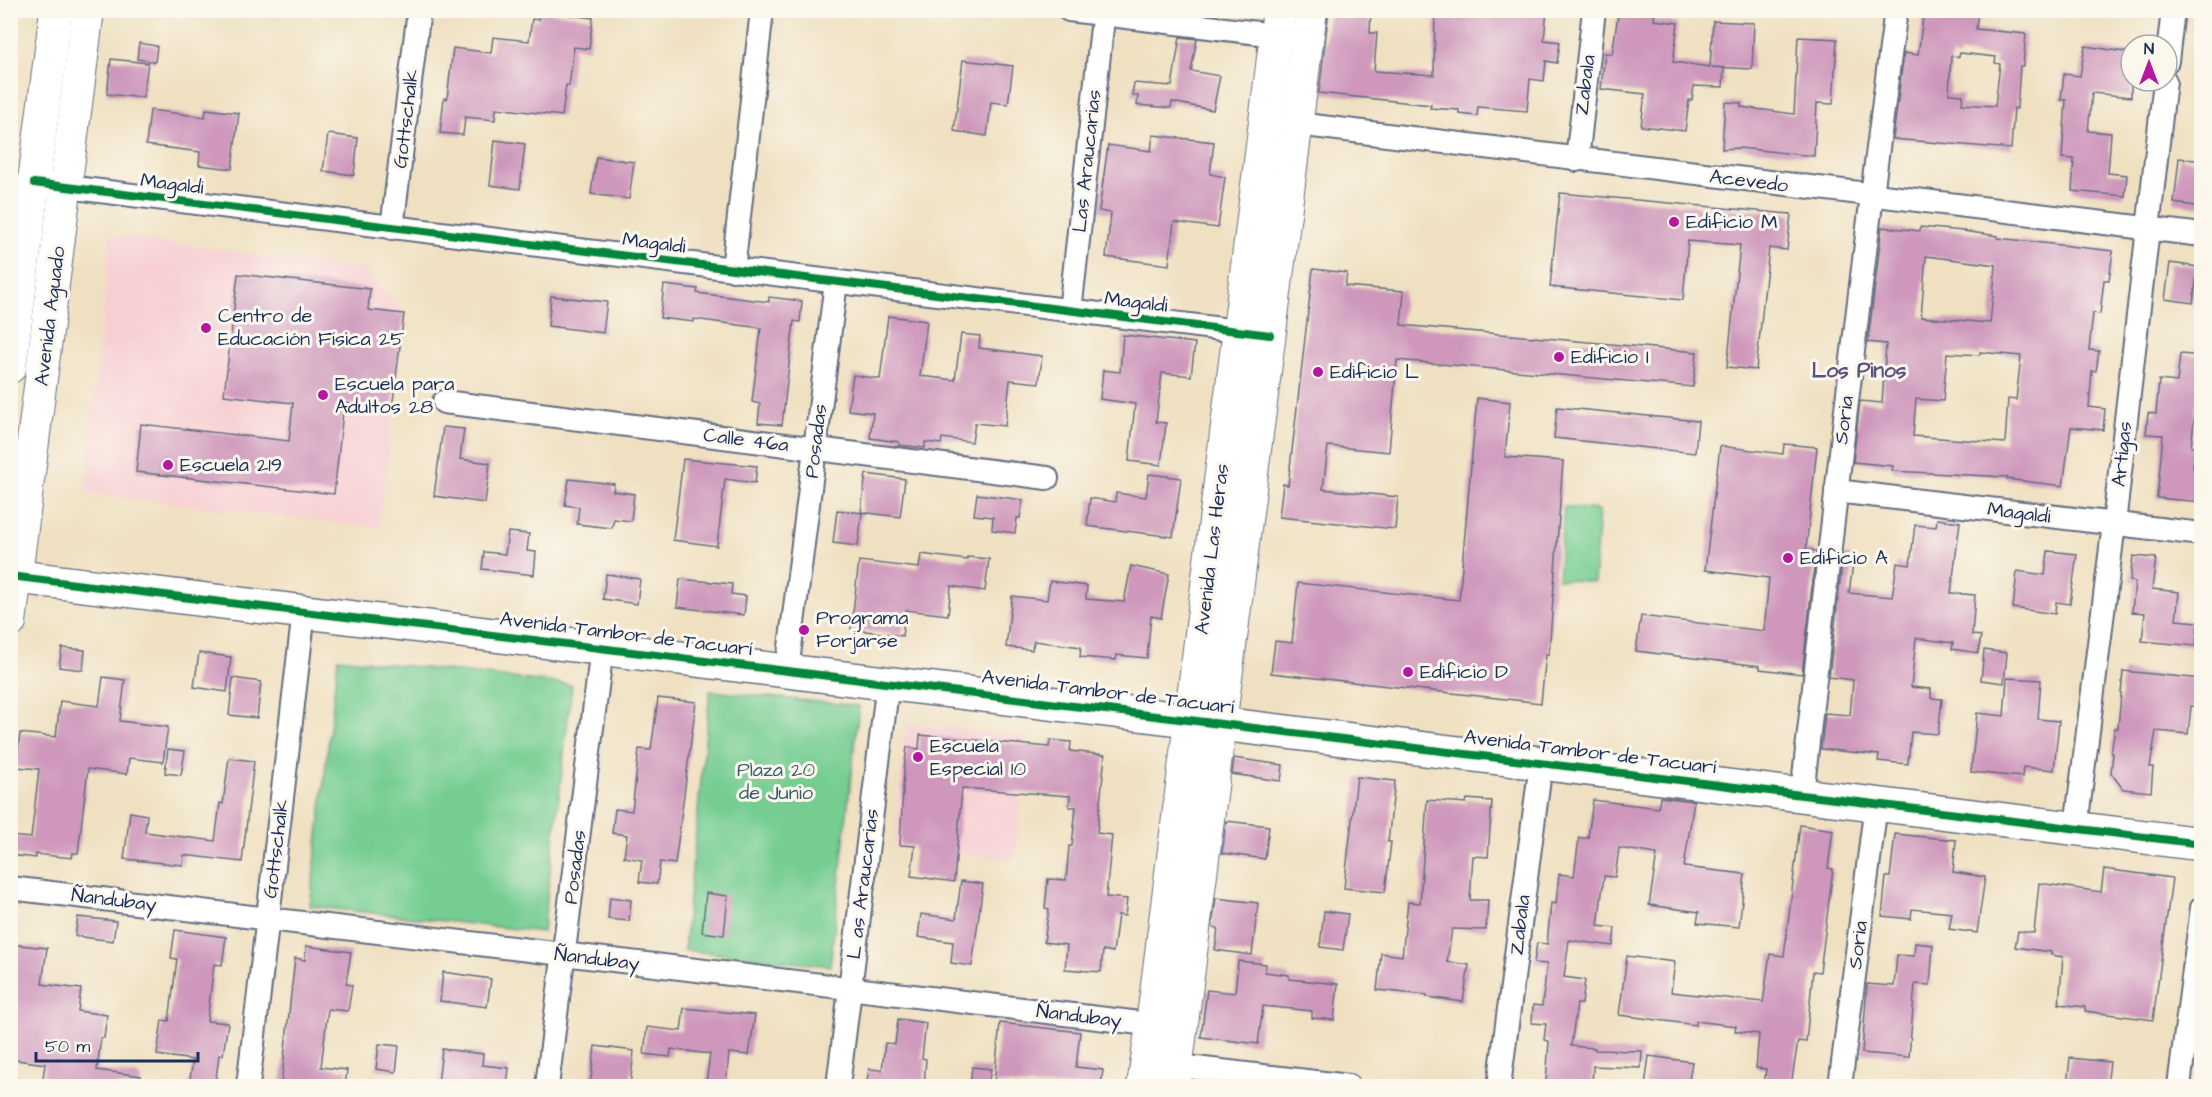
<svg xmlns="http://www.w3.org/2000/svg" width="2212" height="1097" viewBox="0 0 2212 1097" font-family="'Architects Daughter',sans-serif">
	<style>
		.built { fill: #f7cfd3 }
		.green { fill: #75cd92; stroke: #487e78; stroke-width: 1.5 }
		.building { fill: #ce97bb; fill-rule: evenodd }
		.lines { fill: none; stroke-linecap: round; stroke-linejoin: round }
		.minor-casing { stroke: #656d81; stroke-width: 26 }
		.secondary-casing { stroke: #656d81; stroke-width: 34 }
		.primary-casing { stroke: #656d81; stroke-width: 36 }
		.minor { stroke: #fff; stroke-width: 22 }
		.secondary { stroke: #fff; stroke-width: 32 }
		.primary { stroke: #fff; stroke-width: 33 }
		.cycleway-casing { stroke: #fbf7ec; stroke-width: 11 }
		.cycleway { stroke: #00873e; stroke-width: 8 }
		.poi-dot { fill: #b5179e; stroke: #fbf7ec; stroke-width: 2 }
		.labels { text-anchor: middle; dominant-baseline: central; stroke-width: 6; stroke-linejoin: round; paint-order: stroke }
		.street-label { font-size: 20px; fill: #1b2f5e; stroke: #fbf7ec }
		.poi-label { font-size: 20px; fill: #1b2f5e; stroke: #fbf7ec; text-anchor: start }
		.park-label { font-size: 20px; fill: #365e6e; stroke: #fbf7ec }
		.neighbourhood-label { font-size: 21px; font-weight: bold; fill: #5a537f; stroke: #fbf7ec }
	</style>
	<rect width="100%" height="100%" fill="#fbf7ec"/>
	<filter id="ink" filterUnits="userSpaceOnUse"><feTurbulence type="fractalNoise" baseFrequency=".0167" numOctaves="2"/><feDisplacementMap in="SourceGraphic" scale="12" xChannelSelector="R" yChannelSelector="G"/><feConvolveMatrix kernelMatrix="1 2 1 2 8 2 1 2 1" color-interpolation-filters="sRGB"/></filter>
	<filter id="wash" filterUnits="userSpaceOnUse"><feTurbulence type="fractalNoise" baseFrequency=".008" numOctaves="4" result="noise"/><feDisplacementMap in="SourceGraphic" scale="24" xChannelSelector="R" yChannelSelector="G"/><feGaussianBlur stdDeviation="1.35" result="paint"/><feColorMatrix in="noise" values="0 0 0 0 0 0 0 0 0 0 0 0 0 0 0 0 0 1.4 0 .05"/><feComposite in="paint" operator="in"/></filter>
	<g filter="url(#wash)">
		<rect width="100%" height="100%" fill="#efe0c1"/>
		<!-- built -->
		<g class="built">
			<polygon points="110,235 365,269 404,314 379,528 85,493"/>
			<polygon points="906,724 1027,736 1015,859 894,847"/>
		</g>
		<!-- green -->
		<g class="green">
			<polygon points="1564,507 1599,510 1594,582 1558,579"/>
			<polygon points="338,658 572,685 543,932 310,906"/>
			<polygon points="710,691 859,706 830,966 684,950"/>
		</g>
		<g id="blocks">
			<!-- building -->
			<g class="building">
				<polygon points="1329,10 1371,10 1370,33 1377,33 1374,71 1434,75 1435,10 1547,10 1544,40 1560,42 1557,63 1546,61 1544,81 1530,79 1527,111 1478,107 1477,116 1459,114 1459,110 1430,108 1431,105 1319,93"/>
				<polygon points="1621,10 1655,10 1654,20 1678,23 1673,62 1710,67 1713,21 1754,23 1752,69 1712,67 1724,68 1723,87 1694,86 1692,100 1689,100 1685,131 1641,126 1645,94 1601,89 1605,53 1612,54 1618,15 1621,16"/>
				<path d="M1924 10H1978L1976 29 2026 34 2023 66H2020L2017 109 2014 108 2011 149 1893 139 1904 53 1918 55ZM1960 53 1996 57 1995 63 2000 64 1995 106 1962 104 1963 95 1949 94 1951 56 1959 57Z"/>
				<polygon points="539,11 593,18 589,49 574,47 569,86 566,85 562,116 496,108 495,120 465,117 463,135 440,133 444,98 447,99 453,48 491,53 493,37 529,41 532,19 538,20"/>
				<polygon points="1180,37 1197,39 1191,71 1220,76 1213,110 1172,102 1171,108 1137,105 1138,96 1132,95 1134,83 1172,86"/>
				<polygon points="1798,37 1837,39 1833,104 1817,103 1814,156 1739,148 1722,149 1725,102 1741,103 1741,107 1794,114"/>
				<polygon points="139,43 157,46 155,62 137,59"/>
				<polygon points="2085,46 2131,53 2131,97 2092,93 2088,131 2111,133 2108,173 2127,175 2125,196 2072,191 2074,159 2062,158 2066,100 2061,100 2064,74 2080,76"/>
				<polygon points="111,59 148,63 143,98 107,94"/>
				<polygon points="963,60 1013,66 1008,104 991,102 987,136 954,131"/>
				<polygon points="206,109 239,113 232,169 199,165 200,152 146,145 150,110 205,117"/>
				<polygon points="328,134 358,138 354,175 323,171"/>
				<polygon points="1153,135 1214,142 1210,174 1225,177 1218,228 1174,222 1169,265 1106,257 1111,213 1099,211 1108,145 1151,151"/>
				<polygon points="495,140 525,144 520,189 490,185"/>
				<polygon points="596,157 634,162 629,199 591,194"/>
				<polygon points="2179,158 2202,161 2202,207 2174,203"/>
				<polygon points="1560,193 1791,214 1787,250 1769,248 1756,370 1727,367 1740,245 1688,241 1683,300 1550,287"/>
				<path d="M1882 227 1920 231V227L1963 231 1998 236V238L2113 251 2109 280H2104L2100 314 2093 313 2089 350 2099 351 2096 371H2092L2089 407 2105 409 2103 430 2071 427 2063 486 2007 479V477L1892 471 1893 466 1853 462 1860 401 1882 403 1886 344 1868 342ZM1926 256 1996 265 1990 323 1921 317ZM1980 352 2021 356 2016 400 2008 399 2005 443 1913 436 1916 399 1943 401 1947 353 1980 355Z"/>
				<polygon points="2170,263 2198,267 2193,303 2165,299"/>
				<polygon points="1313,269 1347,273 1345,286 1404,291 1401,325 1697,352 1693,387 1397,360 1389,452 1328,446 1323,489 1398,497 1395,529 1279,517 1283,484 1288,485"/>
				<polygon points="238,274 370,289 368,310 404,314 392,409 344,403 334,494 136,472 141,424 289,441 293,403 224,395"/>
				<polygon points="664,285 698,289 697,293 769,302 769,297 802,301 800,322 794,321 782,425 758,423 760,404 752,402 761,328 694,319 694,322 660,318"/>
				<polygon points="551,296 607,302 603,333 548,326"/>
				<polygon points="888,316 927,321 920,376 955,380 961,334 980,336 979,348 1042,356 1039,383 1010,380 1005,426 975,423 972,442 942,438 941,444 925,442 925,448 899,445 899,442 870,438 873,413 848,410 853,375 880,379"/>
				<polygon points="1123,335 1195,343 1191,376 1162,373 1156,422 1166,423 1161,465 1129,461 1135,404 1100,399 1103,370 1120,372"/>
				<polygon points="2180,354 2202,356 2202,405 2196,404 2191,447 2195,447 2193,468 2202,469 2202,502 2157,498 2163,435 2146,434 2148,413 2156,414 2159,380 2177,382"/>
				<polygon points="1477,398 1510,402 1505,457 1563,461 1549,654 1546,654 1541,703 1271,673 1275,641 1292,643 1298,583 1459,600"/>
				<polygon points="1557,407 1698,421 1695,453 1554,438"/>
				<polygon points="443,427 464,429 460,459 490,463 485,503 434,496"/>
				<polygon points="1784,444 1817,447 1806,550 1816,551 1802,674 1760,669 1760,666 1636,651 1641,616 1764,631 1769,578 1705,570 1720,446 1783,454"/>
				<polygon points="683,459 757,466 755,483 725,479 717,546 673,540"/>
				<polygon points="866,474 905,479 900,517 861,512"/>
				<polygon points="1149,474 1181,478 1173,537 1087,526 1090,498 1115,502 1116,493 1146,497"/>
				<polygon points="569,479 614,484 613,491 634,494 631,521 614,519 612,528 577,524 579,507 565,505"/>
				<polygon points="977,494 1023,500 1020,518 1017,518 1015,533 992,530 993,517 974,515"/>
				<polygon points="837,510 862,513 858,546 833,543"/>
				<polygon points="1937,519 1960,522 1951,593 1975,595 1972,635 1981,636 1978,653 1952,649 1953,643 1916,638 1911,687 1931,689 1931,698 1942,699 1938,734 1911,732 1908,764 1878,761 1879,755 1821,749 1825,713 1850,715 1853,680 1829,677 1843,555 1854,557 1849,593 1892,597 1897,563 1910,565 1915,525 1936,527"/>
				<polygon points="508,532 529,534 527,551 536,552 534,575 482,569 484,552 505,554"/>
				<polygon points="2048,551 2077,554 2070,604 2056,602 2055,614 2013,608 2017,571 2045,575"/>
				<polygon points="921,554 967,560 967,557 989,559 985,591 951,586 948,615 906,610 902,636 851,629 859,561 919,568"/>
				<polygon points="2133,556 2156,558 2152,589 2179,592 2176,620 2198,622 2196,646 2142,641 2145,613 2132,612 2135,582 2130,581"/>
				<polygon points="1131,566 1169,574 1161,618 1151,616 1147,658 1117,655 1116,660 1080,657 1081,647 1034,641 1032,650 1006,647 1012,596 1047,600 1050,581 1087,586 1086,599 1124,602"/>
				<polygon points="606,574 640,579 637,604 603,599"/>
				<polygon points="680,579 732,584 731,594 746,596 744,615 677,607"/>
				<polygon points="62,648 85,650 83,670 59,667"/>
				<polygon points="1984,650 2007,653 2004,683 1981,680"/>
				<polygon points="199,653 231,657 227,692 194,687"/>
				<polygon points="2123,671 2202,679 2202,707 2191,706 2188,734 2156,731 2150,767 2153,767 2151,792 2123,789 2111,773 2113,753 2111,753 2115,728 2118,728"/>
				<polygon points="103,677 125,680 120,721 168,727 163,762 129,758 127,774 88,769 78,853 73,853 72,858 36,854 36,858 10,855 10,836 31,838 39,769 16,767 20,733 56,737 60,701 99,706"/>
				<polygon points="233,678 261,682 257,718 229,715"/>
				<polygon points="2007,678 2041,680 2038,719 2059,721 2054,770 2023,767 2022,777 1971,772 1977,713 2004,716"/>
				<polygon points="658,698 696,702 675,864 660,862 657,884 639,882 642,860 624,857 627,835 612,833 615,809 632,811 639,749 651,750"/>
				<polygon points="920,735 1049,747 1050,740 1071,742 1070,751 1105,755 1097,833 1112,835 1106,897 1127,899 1125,916 1118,915 1113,952 1103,950 1101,972 1065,969 1067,945 1044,942 1049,909 1045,908 1048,879 1066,880 1069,846 1072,846 1076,807 1069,807 1070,796 962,788 954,882 911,876 915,846 900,845 904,769 907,747 919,749"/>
				<polygon points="168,749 185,751 181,775 165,773"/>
				<polygon points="229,758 254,761 242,862 184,855 183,865 124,859 130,812 147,815 145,832 215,841 220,803 223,804"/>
				<polygon points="1234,758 1283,765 1281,781 1232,774"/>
				<polygon points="1357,777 1395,781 1388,842 1391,842 1385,892 1344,888"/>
				<polygon points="1660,797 1694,801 1684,867 1745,874 1739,927 1697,923 1699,912 1649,905 1657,854 1619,848 1615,877 1604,876 1598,926 1615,928 1613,946 1569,940 1564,977 1585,980 1582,1004 1577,1004 1571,1046 1595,1048 1595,1050 1642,1051 1641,1068 1593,1066 1592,1085 1546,1082 1549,1041 1544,1040 1546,1024 1532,1023 1533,1005 1542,1006 1547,964 1534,963 1537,943 1547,944 1551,903 1556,904 1559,874 1574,876 1579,838 1588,838 1593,800 1658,808"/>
				<polygon points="1467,799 1492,801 1488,857 1473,856 1470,900 1488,900 1486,930 1452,929 1447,962 1469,965 1463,1002 1427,997 1427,995 1377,990 1381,953 1402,956 1408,902 1420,903 1427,800 1466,803"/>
				<polygon points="1226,821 1269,826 1265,859 1222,853"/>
				<polygon points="1800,825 1833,830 1828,868 1833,869 1820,972 1813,971 1806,1042 1798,1041 1791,1086 1764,1086 1766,1069 1756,1068 1759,1034 1735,1031 1736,1026 1696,1021 1696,1025 1619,1015 1627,956 1675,962 1671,992 1763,1002 1770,954 1784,956"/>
				<polygon points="1895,834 1956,840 1953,872 1985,877 1977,933 1949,929 1952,913 1912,909 1911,919 1882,916 1886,877 1890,877"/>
				<polygon points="2104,869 2172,878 2153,1020 2085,1011 2085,1007 2059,1004 2063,957 2051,955 2051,952 2015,947 2018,931 2034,933 2039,883 2101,892"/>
				<polygon points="961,881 983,884 972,966 951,963 953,942 918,937 921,914 956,919"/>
				<polygon points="706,893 728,896 724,935 702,932"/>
				<polygon points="610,897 631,900 629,921 608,919"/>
				<polygon points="1216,898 1258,903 1252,955 1215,950 1218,928 1212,927"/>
				<polygon points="1324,911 1348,914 1343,950 1320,947"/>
				<polygon points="78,917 116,921 113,941 75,936"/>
				<polygon points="175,930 226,937 222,965 214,964 207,1021 228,1023 223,1055 219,1055 215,1086 189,1086 193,1060 157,1055 162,1020 169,1021 177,959 171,958"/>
				<polygon points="1915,943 1933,945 1930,985 1915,984 1909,1057 1862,1053 1867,984 1894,986 1897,955 1914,956"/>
				<polygon points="10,944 47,948 42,984 81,989 78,1011 107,1015 104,1038 101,1038 97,1070 141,1076 140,1086 42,1086 45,1064 10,1059"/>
				<polygon points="306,946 351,952 346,984 352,985 348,1011 328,1009 321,1067 347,1070 345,1086 281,1086 295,958 305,960"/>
				<polygon points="1238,961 1266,964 1265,972 1289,975 1289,979 1338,984 1334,1020 1312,1018 1312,1011 1263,1006 1258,1044 1201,1037 1207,990 1235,993"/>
				<polygon points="443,972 491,979 487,1007 440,1001"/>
				<polygon points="684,1008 755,1015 749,1055 729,1053 726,1085 706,1083 710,1054 671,1049 670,1057 644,1054 647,1027 681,1031"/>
				<polygon points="898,1019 926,1023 922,1058 926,1059 924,1086 866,1086 869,1069 882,1070 885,1043 895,1044"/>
				<polygon points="1000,1023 1080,1032 1076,1067 1103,1070 1101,1086 1026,1086 994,1083"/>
				<polygon points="379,1044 399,1046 396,1072 376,1069"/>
				<polygon points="595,1046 634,1051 630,1086 590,1086"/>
				<polygon points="442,1049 483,1054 482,1065 509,1068 507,1086 455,1086 438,1084"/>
				<polygon points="1649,1056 1692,1062 1688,1086 1645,1086"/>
				<polygon points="2070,1058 2110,1062 2107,1086 2067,1086"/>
				<polygon points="972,1067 991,1069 988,1086 970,1086"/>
			</g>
		</g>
	</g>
	<g filter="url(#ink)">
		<use href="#blocks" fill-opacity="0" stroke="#656d81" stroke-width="1.5"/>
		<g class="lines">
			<defs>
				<g id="minor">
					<polyline points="1069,10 1291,37"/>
					<polyline points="2167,61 2173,10"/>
					<polyline points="1297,124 2202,235"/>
					<polyline points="1577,160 1594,10"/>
					<polyline points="51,185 1254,333"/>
					<polyline points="10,192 31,195"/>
					<polyline points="392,228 419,10"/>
					<polyline points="733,270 762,10"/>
					<polyline points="1070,311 1104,10"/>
					<polyline points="444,402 1047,478"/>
					<polyline points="1836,491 2202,534"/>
					<polyline points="787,671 836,282"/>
					<path d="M1802 795C1831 533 1861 271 1896 10"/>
					<polyline points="2076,827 2114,524 2165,81"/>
					<polyline points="10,888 1165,1026"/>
					<polyline points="1162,1064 1349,1086"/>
					<polyline points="248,1086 304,611"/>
					<polyline points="547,1086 602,648"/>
					<polyline points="838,1086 888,682"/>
					<polyline points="1499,1086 1541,763"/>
					<polyline points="1840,1086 1876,804"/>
					<polyline points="2179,1086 2202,908"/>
				</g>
				<g id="secondary">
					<polyline points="10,367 56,10"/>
					<polyline points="10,622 88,10"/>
					<polyline points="1143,1086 1152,1025 1279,10"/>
					<polyline points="1174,1086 1311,10"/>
				</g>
				<polyline id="primary" points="10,576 2202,844"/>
			</defs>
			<!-- minor casing -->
			<use href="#minor" class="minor-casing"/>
			<!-- secondary casing -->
			<use href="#secondary" class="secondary-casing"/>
			<!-- primary casing -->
			<use href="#primary" class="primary-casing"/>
			<!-- minor -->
			<use href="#minor" class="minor"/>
			<!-- secondary -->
			<use href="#secondary" class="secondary"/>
			<!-- primary -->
			<use href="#primary" class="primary"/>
			<defs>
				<g id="cycleway">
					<polyline points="34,183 1270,335"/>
					<polyline points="10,576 2202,844"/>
				</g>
			</defs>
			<!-- cycleway casing -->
			<use href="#cycleway" class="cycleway-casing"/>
			<!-- cycleway -->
			<use href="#cycleway" class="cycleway"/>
		</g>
	</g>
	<!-- markers -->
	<g class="poi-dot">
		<circle cx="1674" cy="222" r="6"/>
		<circle cx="206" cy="328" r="6"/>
		<circle cx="1559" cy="357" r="6"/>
		<circle cx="1318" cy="372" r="6"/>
		<circle cx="323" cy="395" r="6"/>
		<circle cx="168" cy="465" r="6"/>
		<circle cx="1788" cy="558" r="6"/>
		<circle cx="804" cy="630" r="6"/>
		<circle cx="1408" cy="672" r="6"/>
		<circle cx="918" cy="757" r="6"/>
	</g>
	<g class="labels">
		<!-- street labels -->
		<g class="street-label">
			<text transform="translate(1585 85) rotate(-83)">Zabala</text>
			<text transform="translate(406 119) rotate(-83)">Gottschalk</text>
			<text transform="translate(1087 161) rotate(-84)">Las Araucarias</text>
			<text transform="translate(1749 181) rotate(7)">Acevedo</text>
			<text transform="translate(172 184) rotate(7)">Magaldi</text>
			<text transform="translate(654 243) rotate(7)">Magaldi</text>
			<text transform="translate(1136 302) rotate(7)">Magaldi</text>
			<text transform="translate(50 316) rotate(-83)">Avenida Aguado</text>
			<text transform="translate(1844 420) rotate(-83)">Soria</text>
			<text transform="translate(746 440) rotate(7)">Calle 46a</text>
			<text transform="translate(816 441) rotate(-83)">Posadas</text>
			<text transform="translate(2122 454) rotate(-84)">Artigas</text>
			<text transform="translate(2019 513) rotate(7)">Magaldi</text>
			<text transform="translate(1212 549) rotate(-83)">Avenida Las Heras</text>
			<text transform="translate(626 634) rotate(7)">Avenida Tambor de Tacuarí</text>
			<text transform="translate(1108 692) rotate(7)">Avenida Tambor de Tacuarí</text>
			<text transform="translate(1590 752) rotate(7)">Avenida Tambor de Tacuarí</text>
			<text transform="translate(276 849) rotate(-83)">Gottschalk</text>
			<text transform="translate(575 867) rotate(-83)">Posadas</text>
			<text transform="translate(863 884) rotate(-83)">L as Araucarias</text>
			<text transform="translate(114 900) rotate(7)">Ñandubay</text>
			<text transform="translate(1520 925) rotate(-83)">Zabala</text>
			<text transform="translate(1858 945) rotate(-83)">Soria</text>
			<text transform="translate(597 959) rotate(7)">Ñandubay</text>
			<text transform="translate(1079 1016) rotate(7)">Ñandubay</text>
		</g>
		<!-- poi labels -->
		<g class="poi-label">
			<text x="1686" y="222">Edificio M</text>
			<text x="218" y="316">Centro de<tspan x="218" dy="23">Educación Física 25</tspan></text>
			<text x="1571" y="357">Edificio I</text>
			<text x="1330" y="372">Edificio L</text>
			<text x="335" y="384">Escuela para<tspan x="335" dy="23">Adultos 28</tspan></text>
			<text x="180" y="465">Escuela 219</text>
			<text x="1800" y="558">Edificio A</text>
			<text x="816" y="618">Programa<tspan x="816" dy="23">Forjarse</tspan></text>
			<text x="1420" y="672">Edificio D</text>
			<text x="930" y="746">Escuela<tspan x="930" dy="23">Especial 10</tspan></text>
		</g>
		<!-- park labels -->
		<g class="park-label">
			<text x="776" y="770">Plaza 20<tspan x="776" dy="23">de Junio</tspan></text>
		</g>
		<!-- neighbourhood labels -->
		<g class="neighbourhood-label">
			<text x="1859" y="370">Los Pinos</text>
		</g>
	</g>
	<!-- margin -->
	<rect width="2212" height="1097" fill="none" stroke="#fbf7ec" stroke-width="36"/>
	<!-- north arrow -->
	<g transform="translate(2149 63)"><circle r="28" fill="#fbf7ec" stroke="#a1a7b3" stroke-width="1.5"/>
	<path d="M0-4.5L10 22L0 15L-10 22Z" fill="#b5179e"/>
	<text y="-9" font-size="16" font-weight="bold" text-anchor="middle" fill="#1b2f5e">N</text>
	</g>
	<!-- scale -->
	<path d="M36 1052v9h162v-9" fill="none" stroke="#1b2f5e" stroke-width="3"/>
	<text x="45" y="1052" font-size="18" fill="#1b2f5e" stroke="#fbf7ec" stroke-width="4.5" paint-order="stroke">50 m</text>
</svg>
